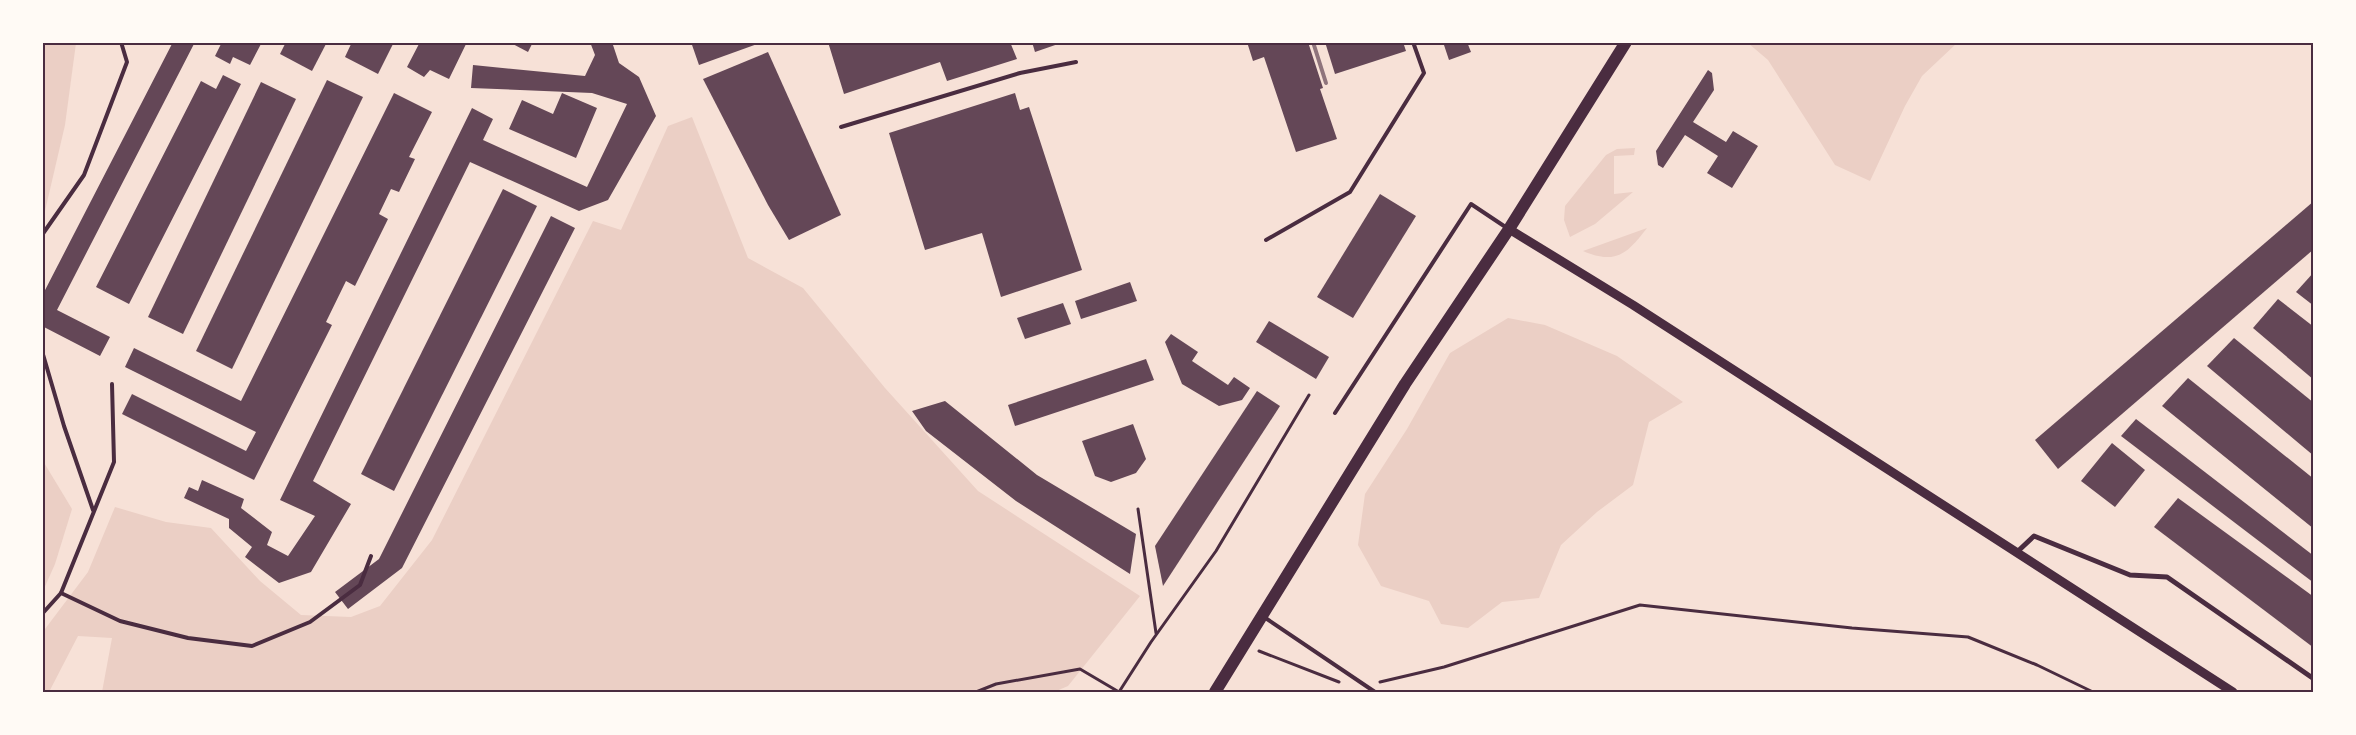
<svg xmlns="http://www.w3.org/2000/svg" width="2356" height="735" viewBox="0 0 2356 735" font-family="Inter,sans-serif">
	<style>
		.green { fill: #ebcfc5 }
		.building { fill: #644757 }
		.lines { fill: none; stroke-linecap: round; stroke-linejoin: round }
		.path { stroke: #4a2c40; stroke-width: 3 }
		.service { stroke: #4a2c40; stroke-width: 4 }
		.minor { stroke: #4a2c40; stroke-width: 5 }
		.tertiary { stroke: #4a2c40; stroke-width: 9 }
		.primary { stroke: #4a2c40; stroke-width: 12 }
		.rail { stroke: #8f747c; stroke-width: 4 }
		.neatline { fill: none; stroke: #4a2c40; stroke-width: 2 }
	</style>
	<rect width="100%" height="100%" fill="#f7e1d7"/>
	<!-- green -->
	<g class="green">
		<polygon points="43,42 76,43 65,125 45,211 43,213"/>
		<polygon points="1748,43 1957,43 1922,76 1905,106 1870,181 1835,165 1768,60"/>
		<polygon points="692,117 748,258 803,288 885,388 978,491 1140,596 1068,686 1054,692 102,692 112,638 78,636 49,692 43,692 42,633 88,572 115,507 166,522 211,528 260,581 301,615 351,617 380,606 432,540 593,221 621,230 668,126"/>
		<polygon points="1635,148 1634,155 1614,156 1614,194 1633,192 1595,224 1570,237 1564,220 1565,206 1606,155 1617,149"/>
		<path d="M1647 228C1627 254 1616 265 1583 251Z"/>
		<polygon points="1508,318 1545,325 1617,356 1683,402 1649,422 1633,485 1597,512 1561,545 1539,598 1502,602 1468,628 1441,624 1429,601 1381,586 1358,545 1365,494 1407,429 1450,353"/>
		<polygon points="43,461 72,509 55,564 43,591"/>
	</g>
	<!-- building -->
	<g class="building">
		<polygon points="173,42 195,42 57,310 110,337 100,356 42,326 42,296"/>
		<polygon points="222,42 262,42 250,65 233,57 230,64 215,56"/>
		<polygon points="286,42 327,42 312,71 280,54"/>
		<polygon points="352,42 394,42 378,74 345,57"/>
		<polygon points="420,42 467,42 449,79 430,70 424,77 407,67"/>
		<polygon points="509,42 533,42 528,52"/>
		<polygon points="590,42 612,42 619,63 639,77 656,116 608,200 579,211 470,162 313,481 351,504 311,572 279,583 245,557 252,547 229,528 229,519 184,498 189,487 198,491 202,480 244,499 241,508 272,532 267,545 288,556 315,516 280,500 472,108 493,119 483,140 587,187 627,104 592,93 471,88 473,65 585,76 595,55"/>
		<polygon points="691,42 760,42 760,43 699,65"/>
		<polygon points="828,42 1010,42 1017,59 947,81 940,62 844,94"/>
		<polygon points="1032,42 1061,42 1061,43 1035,52"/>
		<polygon points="1247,42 1308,42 1323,88 1320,89 1337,139 1296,152 1264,57 1253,61"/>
		<polygon points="1325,42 1403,42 1406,51 1335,74"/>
		<polygon points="1443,42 1467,42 1471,52 1449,60"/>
		<polygon points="768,52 841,215 789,240 768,205 703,79"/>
		<polygon points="1708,70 1712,73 1714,90 1693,122 1726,142 1733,131 1758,146 1732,188 1707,173 1718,156 1685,135 1663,168 1658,165 1656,151"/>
		<polygon points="223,75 241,84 129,304 96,287 201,81 216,89"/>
		<polygon points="327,80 363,97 232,369 196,351"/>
		<polygon points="261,82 296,99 183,334 148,317"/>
		<polygon points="394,93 432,112 409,157 415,159 399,192 391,189 379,214 388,219 355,286 346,281 326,322 332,325 254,480 122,414 132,394 246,451 256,432 125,367 134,348 241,401"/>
		<polygon points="562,93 597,108 576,158 509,129 522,100 553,114"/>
		<polygon points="1015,93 1020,110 1029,107 1082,270 1001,297 982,233 925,250 889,133"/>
		<polygon points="503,189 537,206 394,491 361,474"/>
		<polygon points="1380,194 1416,216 1353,318 1317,297"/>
		<polygon points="2314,201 2314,249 2058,469 2035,440"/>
		<polygon points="551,216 575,228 402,568 348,609 335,592 379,559"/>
		<polygon points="2314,272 2314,306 2296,292"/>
		<polygon points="1130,282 1137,301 1081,319 1075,301"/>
		<polygon points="2278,299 2314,327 2314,380 2253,328"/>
		<polygon points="1063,303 1071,324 1025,339 1017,318"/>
		<polygon points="1269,321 1329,357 1316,379 1256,342"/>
		<polygon points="1171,334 1198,352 1192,361 1228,385 1234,377 1250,388 1242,400 1219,406 1182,384 1165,342"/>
		<polygon points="2234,338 2314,403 2314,456 2207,366"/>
		<polygon points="1146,359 1154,380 1015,426 1008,405"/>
		<polygon points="2188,378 2314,479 2314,529 2162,406"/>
		<polygon points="1257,391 1280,406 1163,586 1155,546"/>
		<polygon points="945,401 1037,475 1136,534 1130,574 1016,501 926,431 912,411"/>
		<polygon points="2136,419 2314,556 2314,583 2121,436"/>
		<polygon points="1133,424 1146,459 1136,473 1111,482 1095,476 1082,441"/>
		<polygon points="2112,443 2145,470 2115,507 2081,481"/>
		<polygon points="2178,498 2314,597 2314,648 2154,527"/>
	</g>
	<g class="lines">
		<!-- path -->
		<g class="path">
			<polyline points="1138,509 1156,633"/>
			<polyline points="1259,651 1339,682"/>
			<polyline points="1380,682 1444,667 1640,605 1852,628 1968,637 2037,665 2093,692"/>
			<polyline points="976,692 996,684 1080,669 1119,692"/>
			<polyline points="1119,692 1151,642 1216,551 1309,395"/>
		</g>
		<!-- service -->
		<g class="service">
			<polyline points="841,127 1020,73 1076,62"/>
			<polyline points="42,235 84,175 127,62 121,42"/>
			<polyline points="1266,240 1350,192 1424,73 1413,42"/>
			<polyline points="42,351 64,426 93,510"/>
			<polyline points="1335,413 1471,204 1507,228"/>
			<polyline points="61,593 120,621 188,638 252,646 310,622 360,585 371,556"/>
			<polyline points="42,614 61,593 114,462 112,384"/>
			<polyline points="1264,617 1375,692"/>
		</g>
		<!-- minor -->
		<polyline class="minor" points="2016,553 2034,536 2130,575 2167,577 2314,679"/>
		<!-- tertiary -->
		<polyline class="tertiary" points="1509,229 1633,305 2233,692"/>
		<!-- primary -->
		<polyline class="primary" points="1215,692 1405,384 1509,229 1626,42"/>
		<!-- rail -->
		<polyline class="rail" points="1313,42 1326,83"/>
	</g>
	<!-- border -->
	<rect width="2356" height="735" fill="none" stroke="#fffaf5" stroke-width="88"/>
	<rect x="44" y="44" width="2268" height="647" class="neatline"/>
</svg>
